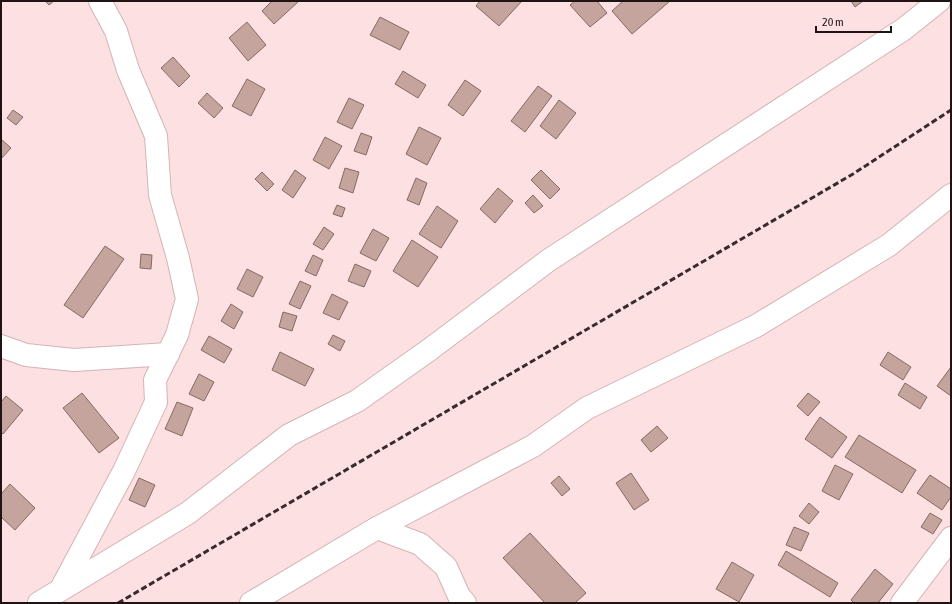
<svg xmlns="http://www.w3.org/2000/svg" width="952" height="604" viewBox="0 0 952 604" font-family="'Asap Condensed',sans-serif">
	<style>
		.building { fill: #c4a49d; stroke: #876963 }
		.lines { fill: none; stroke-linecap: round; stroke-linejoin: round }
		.minor-casing { stroke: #d4b3b5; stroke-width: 24 }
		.minor { stroke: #fff; stroke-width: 22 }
		.rail { stroke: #392b2c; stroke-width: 3; stroke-dasharray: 6 3; stroke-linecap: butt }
	</style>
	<rect width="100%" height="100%" fill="#fde1e2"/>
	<!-- building -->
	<g class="building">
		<polygon points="45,1 54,1 49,5"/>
		<polygon points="272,1 297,1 298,2 274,24 262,11"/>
		<polygon points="480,1 522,1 499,26 476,6"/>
		<polygon points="575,1 597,1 607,13 590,27 570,5"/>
		<polygon points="623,1 670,1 632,34 612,11"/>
		<polygon points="851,1 863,1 855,7"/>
		<polygon points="380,17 409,32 400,50 370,35"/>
		<polygon points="247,22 266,45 248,61 229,38"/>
		<polygon points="173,57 190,76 179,87 161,68"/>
		<polygon points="403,71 426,85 418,98 395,84"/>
		<polygon points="247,79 265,89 251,116 232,106"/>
		<polygon points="465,80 481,91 463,116 448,105"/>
		<polygon points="538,86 552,96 525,132 511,121"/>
		<polygon points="207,93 223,108 214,118 198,103"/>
		<polygon points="349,98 364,105 352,129 337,122"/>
		<polygon points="559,100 576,113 556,139 540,126"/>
		<polygon points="13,110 23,117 16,125 7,118"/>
		<polygon points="419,127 441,138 427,165 406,154"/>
		<polygon points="361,133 372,137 366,155 354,151"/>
		<polygon points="325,137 342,146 329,169 313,160"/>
		<polygon points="1,139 11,148 1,159"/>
		<polygon points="345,168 359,172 353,193 339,188"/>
		<polygon points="295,170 306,178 293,198 282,190"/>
		<polygon points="541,170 560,189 550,199 531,180"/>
		<polygon points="262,172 274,184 267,191 255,179"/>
		<polygon points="416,178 427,183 419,205 407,200"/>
		<polygon points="498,188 513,201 495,223 480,209"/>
		<polygon points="533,195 543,206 534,213 525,203"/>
		<polygon points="337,205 345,208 342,217 333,214"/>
		<polygon points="437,206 458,221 441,248 419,234"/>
		<polygon points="324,227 334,234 323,250 313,244"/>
		<polygon points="373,229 389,238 376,261 360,253"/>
		<polygon points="412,240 438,257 418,287 393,271"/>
		<polygon points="105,246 124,259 83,318 64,305"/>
		<polygon points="141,254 152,255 151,269 140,268"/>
		<polygon points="313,255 323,260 316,276 305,271"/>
		<polygon points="355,264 371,271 364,287 348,281"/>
		<polygon points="247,269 263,277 253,297 237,289"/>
		<polygon points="300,281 311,286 300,309 289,304"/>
		<polygon points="332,294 348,302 339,320 323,313"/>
		<polygon points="231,304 243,312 234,329 221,321"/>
		<polygon points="283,312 297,316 292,331 279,327"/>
		<polygon points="333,335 345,341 340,351 328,344"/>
		<polygon points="209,336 232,349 224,363 201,350"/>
		<polygon points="280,352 314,369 305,386 272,370"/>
		<polygon points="888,352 911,367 903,380 880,365"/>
		<polygon points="951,367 951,396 937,386"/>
		<polygon points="199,374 214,382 204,401 189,394"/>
		<polygon points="905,383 927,397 920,409 898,395"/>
		<polygon points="82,393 119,438 99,453 63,408"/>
		<polygon points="808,393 820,402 808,416 797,406"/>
		<polygon points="6,396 23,410 3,434 1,432 1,402"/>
		<polygon points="177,402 193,408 182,436 165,429"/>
		<polygon points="820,417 847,437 832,458 805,439"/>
		<polygon points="657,426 668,438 651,452 641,440"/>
		<polygon points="859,435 916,470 902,493 845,457"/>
		<polygon points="835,465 853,474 839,500 822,491"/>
		<polygon points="631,473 649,500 634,510 616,483"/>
		<polygon points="930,475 951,489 951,497 942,510 917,493"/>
		<polygon points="559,476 570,489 562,496 551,483"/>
		<polygon points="139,478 155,485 145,507 129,500"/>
		<polygon points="10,484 35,508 15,530 1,517 1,494"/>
		<polygon points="809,503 819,512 809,524 799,516"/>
		<polygon points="930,513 942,520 933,534 921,527"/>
		<polygon points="794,527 809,533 801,551 786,545"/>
		<polygon points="530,533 586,593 575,603 545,603 503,558"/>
		<polygon points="786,551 838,583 830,597 778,565"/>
		<polygon points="732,562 754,575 739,602 716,589"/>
		<polygon points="875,569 893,584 878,603 854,603 851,600"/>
	</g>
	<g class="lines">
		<defs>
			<g id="minor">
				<polyline points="1,346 26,355 74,360 168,354"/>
				<polyline points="377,528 420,544 446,567 459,596 465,603"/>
				<polyline points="61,589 124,471 156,402 155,380 177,335 187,299 178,258 160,195 156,136 128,70 116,31 100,1"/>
				<polyline points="39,603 188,513 289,435 357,401 429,350 549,260 904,29 939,1"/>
				<polyline points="251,603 377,528 533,446 587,408 756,326 889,245 951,195"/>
				<polyline points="902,603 951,538"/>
			</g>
		</defs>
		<!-- minor casing -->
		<use href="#minor" class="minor-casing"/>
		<!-- minor -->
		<use href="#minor" class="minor"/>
		<!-- rail -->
		<polyline class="rail" points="118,603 853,174 951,110"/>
	</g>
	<!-- border -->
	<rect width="952" height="604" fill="none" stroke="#1f1314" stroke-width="4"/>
	<!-- scale -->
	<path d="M816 26v6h75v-6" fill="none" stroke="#1f1314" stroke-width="2"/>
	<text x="822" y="26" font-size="12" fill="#1f1314" stroke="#fde1e2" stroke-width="3" paint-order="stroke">20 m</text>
</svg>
